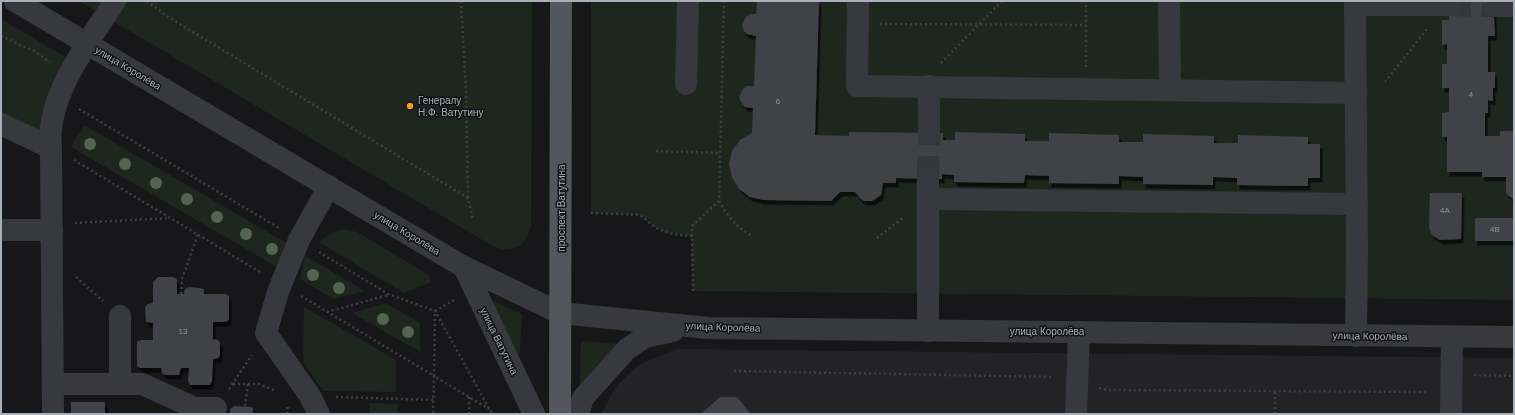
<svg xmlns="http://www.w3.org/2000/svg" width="1515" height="415" viewBox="0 0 1515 415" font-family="Helvetica,sans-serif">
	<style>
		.built { fill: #232326 }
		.green { fill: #1e271e }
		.building { fill: #414246; filter: url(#shadow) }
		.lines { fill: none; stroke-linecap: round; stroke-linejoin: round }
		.minor-tunnel { stroke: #343639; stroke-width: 22; stroke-dasharray: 22 11; stroke-linecap: butt }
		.path { stroke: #3d4145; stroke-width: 2.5; stroke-dasharray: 2 3; stroke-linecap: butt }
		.minor { stroke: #37393e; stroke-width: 22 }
		.major { stroke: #53575d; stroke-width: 22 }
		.tree { fill: #526551 }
		.poi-dot { fill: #f9962e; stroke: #121214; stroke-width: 1.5 }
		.labels { text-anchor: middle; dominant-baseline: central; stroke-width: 3; stroke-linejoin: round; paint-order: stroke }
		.number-label { font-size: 8px; fill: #8e949c }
		.street-label { font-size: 10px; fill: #a8b0b9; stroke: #121214 }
		.poi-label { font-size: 10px; fill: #a8b0b9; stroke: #121214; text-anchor: start }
	</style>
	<defs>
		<filter id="shadow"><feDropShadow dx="2.5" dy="4.5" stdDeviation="0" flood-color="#0009"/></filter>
	</defs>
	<rect width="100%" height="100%" fill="#171719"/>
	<!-- built -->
	<polygon class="built" points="676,349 1514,358 1514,414 601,414 617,385 638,365"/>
	<!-- green -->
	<g class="green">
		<path d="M79 1H532L531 226C526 247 511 255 491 245Z"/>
		<polygon points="591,1 1514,1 1514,300 693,291 691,236 665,232 656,228 640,215 591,213"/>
		<polygon points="1,19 72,61 47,135 1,120"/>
		<polygon points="84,125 290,245 282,270 71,147"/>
		<polygon points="343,229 357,232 429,275 431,282 404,293 319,242 332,233"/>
		<polygon points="305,256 365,291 334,299 300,279"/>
		<polygon points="487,298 522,314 519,361"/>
		<polygon points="386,303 420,323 420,352 352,313"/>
		<polygon points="304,307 396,360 396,392 323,391 303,362"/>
		<polygon points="581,341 618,344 580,388"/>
		<polygon points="370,403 397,404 397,414 370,414"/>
	</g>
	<!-- building -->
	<g class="building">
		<polygon points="757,1 819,1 815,135 849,136 849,132 943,133 943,140 955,140 955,132 1025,134 1025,141 1049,141 1049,133 1119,135 1119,142 1143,142 1143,134 1214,136 1214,143 1238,143 1238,135 1308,137 1308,144 1320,144 1320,178 1308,178 1308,186 1237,185 1237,178 1213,177 1213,185 1143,184 1143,177 1119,176 1119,184 1049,183 1049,176 1025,175 1024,183 954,182 954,175 942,174 942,179 896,178 896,183 883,183 881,195 872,201 864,201 861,199 855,192 840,192 831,201 763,200 750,197 739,189 732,177 729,164 732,151 740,140 752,133 753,108 745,107 741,102 739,97 743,89 747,86 754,86 756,36 747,34 744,31 742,25 746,17 750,14 756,14"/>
		<polygon points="1449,1 1493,1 1495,36 1488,36 1488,72 1495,72 1495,88 1493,88 1493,101 1488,100 1488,113 1485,113 1485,136 1500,136 1500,131 1514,131 1514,200 1506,193 1506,177 1482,177 1482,172 1447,172 1447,137 1442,137 1442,113 1449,112 1449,88 1442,88 1442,64 1447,64 1447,44 1442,45 1442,20 1449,20"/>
		<polygon points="1430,193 1462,193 1461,239 1440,240 1432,235 1429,227"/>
		<rect x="1475" y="218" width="39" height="23"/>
		<polygon points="158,277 173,277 177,279 177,294 184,294 185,289 189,287 200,288 204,289 204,294 225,294 229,296 229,320 225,322 213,322 213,340 216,339 220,342 220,355 218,358 213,359 212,381 210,385 190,385 188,381 189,368 181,368 179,375 165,375 162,373 161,368 140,368 137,366 137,342 141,340 153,340 153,323 147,322 146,321 145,307 148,304 153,303 153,282"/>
		<polygon points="720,397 737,397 751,414 701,414"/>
		<rect x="71" y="402" width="34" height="12"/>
		<polygon points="234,406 251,407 253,408 253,414 230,414 230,409"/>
	</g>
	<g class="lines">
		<!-- minor-tunnel -->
		<g class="minor-tunnel">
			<polyline points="1449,5 1493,6"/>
			<polyline points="928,178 929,134"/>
		</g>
		<!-- path -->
		<g class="path">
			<polyline points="147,1 168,17 468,198 473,219"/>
			<polyline points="461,1 466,92 468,198"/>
			<polyline points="880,24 1086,25"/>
			<polyline points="1,36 34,51 50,62"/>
			<polyline points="941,63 1002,1"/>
			<polyline points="1086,67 1086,1"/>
			<polyline points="1385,82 1427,29"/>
			<polyline points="79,109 279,228"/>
			<polyline points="656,151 720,153"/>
			<polyline points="74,160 260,272"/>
			<path d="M719 201C727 216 737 227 752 236"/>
			<polyline points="591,213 640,215 656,228 665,232 678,235 692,236"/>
			<polyline points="75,223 170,218"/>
			<polyline points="877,238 904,217"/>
			<polyline points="319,252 388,294 435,311 492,414"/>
			<polyline points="76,277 103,301"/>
			<polyline points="693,291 692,226 719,201 724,1"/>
			<polyline points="181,294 182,279 198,234"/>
			<polyline points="301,296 434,376 433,414"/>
			<polyline points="454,300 435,311 434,376 489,409"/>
			<polyline points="327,312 388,295"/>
			<polyline points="734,371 1054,377"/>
			<polyline points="1474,375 1514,376"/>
			<polyline points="233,384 259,384 276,391"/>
			<polyline points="1099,388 1106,390 1428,392"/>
			<polyline points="229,389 252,355"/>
			<polyline points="336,397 434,400"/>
			<polyline points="245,406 248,384"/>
			<polyline points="287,414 288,406"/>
			<polyline points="469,414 469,397"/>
			<polyline points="1275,414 1275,391"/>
		</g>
		<!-- minor -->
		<g class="minor">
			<polyline points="15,1 464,267 560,313 708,328 1514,337"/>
			<polyline points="858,1 857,86 1356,93"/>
			<polyline points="1169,1 1170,90"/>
			<polyline points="1493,6 1514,6"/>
			<polyline points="686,84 688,1"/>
			<polyline points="1,124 51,148"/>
			<polyline points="929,134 929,86"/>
			<polyline points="928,199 1357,204"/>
			<polyline points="1,230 52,230"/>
			<polyline points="464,267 534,414"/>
			<polyline points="120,316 120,384"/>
			<polyline points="928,331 928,178"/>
			<polyline points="1356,336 1357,250 1355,5 1449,5"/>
			<polyline points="53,384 142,384 195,408 194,414"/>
			<polyline points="195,408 216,408"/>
			<path d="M53 414 51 148C45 97 89 42 115 1"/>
			<polyline points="319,414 310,396 266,333 278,292 299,240 329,186"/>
			<polyline points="578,414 583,398 627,349 645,337 673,331"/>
			<polyline points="1076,414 1079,332"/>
			<polyline points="1451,414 1452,337"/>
		</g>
		<!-- major -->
		<polyline class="major" points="560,414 561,1"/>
	</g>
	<!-- trees -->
	<g class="tree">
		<circle cx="90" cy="144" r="6"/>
		<circle cx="125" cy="164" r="6"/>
		<circle cx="156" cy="183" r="6"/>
		<circle cx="187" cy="199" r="6"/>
		<circle cx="217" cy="217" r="6"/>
		<circle cx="246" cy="234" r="6"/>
		<circle cx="272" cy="249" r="6"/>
		<circle cx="313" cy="275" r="6"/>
		<circle cx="339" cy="288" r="6"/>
		<circle cx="383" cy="319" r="6"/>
		<circle cx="408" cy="332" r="6"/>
	</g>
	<!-- markers -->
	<circle class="poi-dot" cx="410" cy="106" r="4"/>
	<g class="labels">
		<!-- number labels -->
		<g class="number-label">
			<text x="1471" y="94">4</text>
			<text x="778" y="101">6</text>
			<text x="1445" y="210">4А</text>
			<text x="1495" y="229">4В</text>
			<text x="183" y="331">13</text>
		</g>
		<!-- street labels -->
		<g class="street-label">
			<text transform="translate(128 68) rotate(31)">улица Королёва</text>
			<text transform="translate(561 208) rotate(-90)">проспект Ватутина</text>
			<text transform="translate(407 233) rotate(31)">улица Королёва</text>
			<text transform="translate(723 327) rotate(2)">улица Королёва</text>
			<text x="1047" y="331">улица Королёва</text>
			<text transform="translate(1370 336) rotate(1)">улица Королёва</text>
			<text transform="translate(499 341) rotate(64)">улица Ватутина</text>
		</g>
		<!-- poi labels -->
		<g class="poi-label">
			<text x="418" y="100">Генералу<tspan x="418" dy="12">Н.Ф. Ватутину</tspan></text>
		</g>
	</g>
	<!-- border -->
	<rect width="1515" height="415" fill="none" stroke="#a8b0b9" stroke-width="4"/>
</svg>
